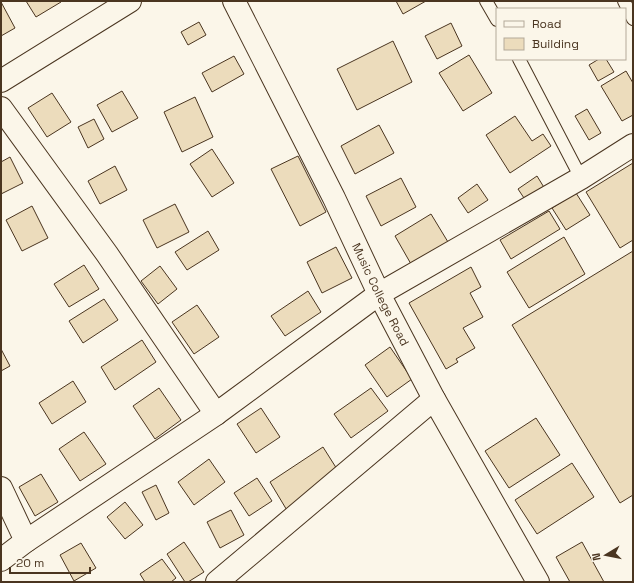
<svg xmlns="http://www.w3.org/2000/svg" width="634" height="583" viewBox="0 0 634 583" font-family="'Space Grotesk',sans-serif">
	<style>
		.building { fill: #ecdcbc; stroke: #4a3520 }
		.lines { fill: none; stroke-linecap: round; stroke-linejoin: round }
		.service-casing { stroke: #4a3520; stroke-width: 14 }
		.minor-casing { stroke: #4a3520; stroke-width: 24 }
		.service { stroke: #fbf6e9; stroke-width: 12 }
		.minor { stroke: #fbf6e9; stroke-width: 22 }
		.labels { text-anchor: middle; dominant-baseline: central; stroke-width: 3; stroke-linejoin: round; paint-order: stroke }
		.street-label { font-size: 12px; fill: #4a3520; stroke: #fbf6e9 }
	</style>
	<rect width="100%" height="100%" fill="#fbf6e9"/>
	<!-- building -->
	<g class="building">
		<polygon points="26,1 60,1 61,2 36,17"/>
		<polygon points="396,1 426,1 403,14"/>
		<polygon points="1,2 15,28 1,36"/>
		<polygon points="199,22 206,35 188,45 181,32"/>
		<polygon points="451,23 462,46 437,59 425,36"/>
		<polygon points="393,41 412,82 357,110 337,69"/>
		<polygon points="469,55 492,93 463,111 439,73"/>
		<polygon points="234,56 244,74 212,92 202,73"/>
		<polygon points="599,59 606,59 614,72 598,81 589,65"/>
		<polygon points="626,71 633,83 633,115 622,121 601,86"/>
		<polygon points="122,91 138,118 112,132 97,105"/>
		<polygon points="52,93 71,122 47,137 28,108"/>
		<polygon points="195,97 213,137 182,152 164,112"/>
		<polygon points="587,109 601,133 589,140 575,116"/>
		<polygon points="515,116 532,141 543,134 551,146 510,173 486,135"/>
		<polygon points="94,119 104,139 88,148 78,127"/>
		<polygon points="379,125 394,153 355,174 341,146"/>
		<polygon points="212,149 234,183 212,197 190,164"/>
		<polygon points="298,156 326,212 300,226 271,169"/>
		<polygon points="10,157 23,183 1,194 1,162"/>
		<polygon points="633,163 633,240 620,248 586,192"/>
		<polygon points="115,166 127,190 100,204 88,181"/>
		<polygon points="537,176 545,189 526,201 518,189"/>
		<polygon points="401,178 416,207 381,226 366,196"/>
		<polygon points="477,184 488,200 468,213 458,198"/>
		<polygon points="576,193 590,215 566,230 552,208"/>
		<polygon points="175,204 189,232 157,248 143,220"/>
		<polygon points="32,206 48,238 22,251 6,220"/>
		<polygon points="549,211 560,229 511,259 500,240"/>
		<polygon points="431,214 448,242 411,264 395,236"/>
		<polygon points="208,231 219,250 187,270 175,252"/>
		<polygon points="564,237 585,274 529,308 507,272"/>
		<polygon points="336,247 352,278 322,293 307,262"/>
		<polygon points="633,251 633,495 620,503 512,325"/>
		<polygon points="84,265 99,289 69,307 54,284"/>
		<polygon points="160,266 177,289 158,304 141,281"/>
		<polygon points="471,267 481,287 470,293 483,317 463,328 475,348 456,359 458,362 446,369 409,303"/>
		<polygon points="308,291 321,312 285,336 271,316"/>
		<polygon points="104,299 118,320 83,343 69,321"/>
		<polygon points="197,305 219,337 194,354 172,322"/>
		<polygon points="142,340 156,362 115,390 101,367"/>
		<polygon points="390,347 412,379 387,397 365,365"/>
		<polygon points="1,349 10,366 1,371"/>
		<polygon points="73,381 86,402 52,424 39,403"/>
		<polygon points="159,388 181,420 155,439 133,406"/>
		<polygon points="371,388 388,411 351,438 334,414"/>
		<polygon points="261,408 280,437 256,453 237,424"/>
		<polygon points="536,418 560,455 509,488 485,451"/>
		<polygon points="84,432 106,464 80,481 59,449"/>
		<polygon points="323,447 342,477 288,512 270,482"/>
		<polygon points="209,459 225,482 194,505 178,482"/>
		<polygon points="572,463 594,497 537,534 515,500"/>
		<polygon points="41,474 58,502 35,516 19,487"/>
		<polygon points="257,478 272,501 249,516 234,493"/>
		<polygon points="156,485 169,513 156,520 142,492"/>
		<polygon points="125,502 143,525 125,539 107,517"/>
		<polygon points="231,510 244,535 220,548 207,522"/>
		<polygon points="184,542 204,572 188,582 185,582 167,554"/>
		<polygon points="582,542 604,582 570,582 556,557"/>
		<polygon points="81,543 96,568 74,581 60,555"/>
		<polygon points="162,559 176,578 171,582 145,582 140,574"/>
	</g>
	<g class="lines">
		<defs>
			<g id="service">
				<polyline points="486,1 497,20"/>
				<polyline points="624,1 633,19"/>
				<polyline points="519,59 581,178"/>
			</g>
			<g id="minor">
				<path id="s1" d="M234 1 334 198 379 294 434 399 538 582"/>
				<polyline points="1,81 130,1"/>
				<polyline points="1,108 107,254 216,414"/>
				<polyline points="1,488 26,541"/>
				<polyline points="1,560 26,541 216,414 379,294 581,178 633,145"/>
				<polyline points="217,582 434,399"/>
			</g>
		</defs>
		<!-- service casing -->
		<use href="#service" class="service-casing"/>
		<!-- minor casing -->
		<use href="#minor" class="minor-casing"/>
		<!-- service -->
		<use href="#service" class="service"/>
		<!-- minor -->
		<use href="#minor" class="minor"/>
	</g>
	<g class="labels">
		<!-- street labels -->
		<g class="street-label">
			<text stroke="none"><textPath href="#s1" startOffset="328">Music College Road</textPath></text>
		</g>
	</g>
	<!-- border -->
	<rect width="634" height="583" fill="none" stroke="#4a3520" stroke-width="4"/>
	<!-- legend -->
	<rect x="496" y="8" width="130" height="52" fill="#fbf6e9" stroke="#b4a999"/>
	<rect x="504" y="21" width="20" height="6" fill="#fbf6e9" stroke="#b4a999"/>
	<text x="532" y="28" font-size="12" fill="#4a3520">Road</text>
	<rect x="504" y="38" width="20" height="12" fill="#ecdcbc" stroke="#b4a999"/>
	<text x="532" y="48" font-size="12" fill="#4a3520">Building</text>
	<!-- north arrow -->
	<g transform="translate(606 555) rotate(260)" stroke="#fbf6e9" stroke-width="3" paint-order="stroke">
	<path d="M0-3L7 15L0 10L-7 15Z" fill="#4a3520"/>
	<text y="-6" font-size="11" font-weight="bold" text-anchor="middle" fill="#4a3520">N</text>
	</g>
	<!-- scale -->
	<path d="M10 567v6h80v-6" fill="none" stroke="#4a3520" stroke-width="2"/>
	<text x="16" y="567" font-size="12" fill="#4a3520" stroke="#fbf6e9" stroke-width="3" paint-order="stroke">20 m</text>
</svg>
